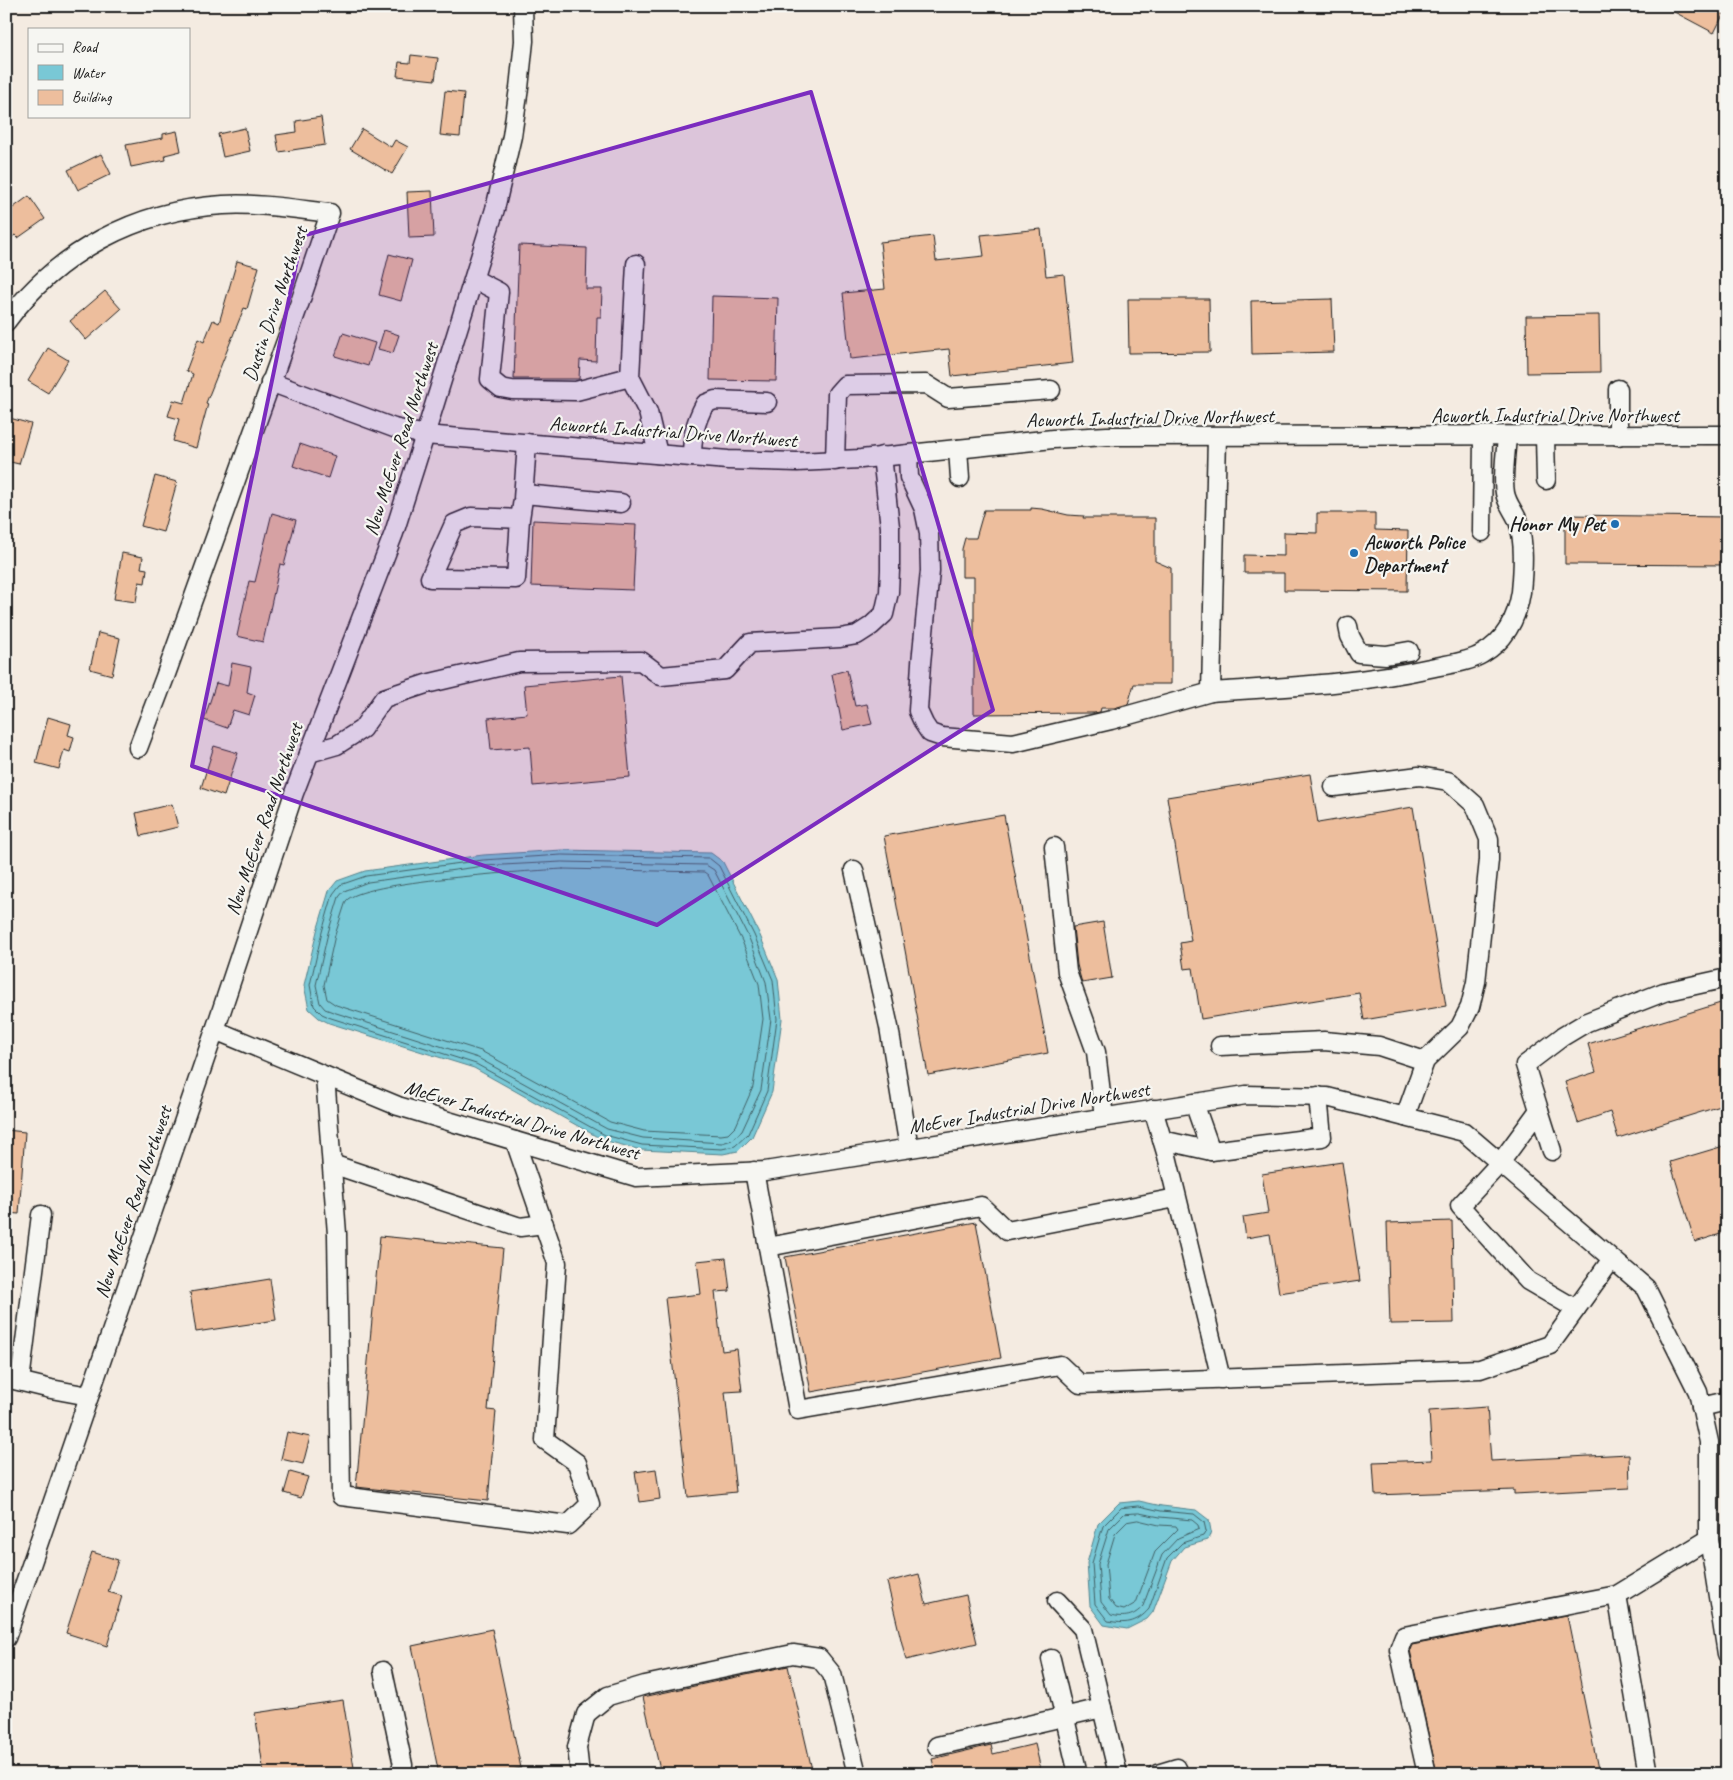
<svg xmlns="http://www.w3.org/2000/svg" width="1733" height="1780" viewBox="0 0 1733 1780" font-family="Caveat,sans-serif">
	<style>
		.water { fill: #79c8d6; stroke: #54838c }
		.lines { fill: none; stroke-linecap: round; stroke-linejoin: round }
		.shore { stroke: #416166; stroke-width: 1 }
		.building { fill: #edbe9d; stroke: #1c1c1c }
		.minor-casing { stroke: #1c1c1c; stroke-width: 21 }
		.minor { stroke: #f6f6f2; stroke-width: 18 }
		.marked { fill: #7b2cbf; fill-opacity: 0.2; stroke: #7b2cbf; stroke-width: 4; stroke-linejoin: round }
		.poi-dot { fill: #1f6fb2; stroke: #f6f6f2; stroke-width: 2 }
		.labels { text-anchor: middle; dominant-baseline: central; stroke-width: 4.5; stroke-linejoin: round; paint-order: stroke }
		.street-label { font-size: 20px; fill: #1c1c1c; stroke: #f6f6f2 }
		.poi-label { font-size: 20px; font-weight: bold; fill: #1c1c1c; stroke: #f6f6f2; text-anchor: end }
	</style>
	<rect width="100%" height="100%" fill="#f4ebe1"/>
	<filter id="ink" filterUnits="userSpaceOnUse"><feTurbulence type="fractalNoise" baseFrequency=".02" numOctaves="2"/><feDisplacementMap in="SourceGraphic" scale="10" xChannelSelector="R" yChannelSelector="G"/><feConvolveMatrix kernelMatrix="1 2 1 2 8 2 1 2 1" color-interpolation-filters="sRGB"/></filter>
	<g filter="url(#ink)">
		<!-- water -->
		<g class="water">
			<polygon points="562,850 711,853 723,862 759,933 778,979 782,1019 772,1092 752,1137 738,1151 723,1154 641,1150 603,1140 474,1068 329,1023 319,1018 309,1009 304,985 317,931 329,891 337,881 365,871 483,855"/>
			<polygon points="1139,1501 1162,1506 1196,1510 1209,1520 1211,1531 1208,1540 1184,1547 1172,1561 1153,1612 1147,1619 1127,1629 1104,1625 1090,1606 1087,1563 1098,1524 1119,1503"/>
		</g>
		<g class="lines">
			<!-- shore -->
			<g class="shore">
				<polygon points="562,855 709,858 719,866 754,935 773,980 777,1019 767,1091 748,1134 735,1146 722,1149 642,1145 605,1135 476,1064 331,1018 322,1014 314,1006 310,985 322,932 333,894 340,885 366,876 483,860"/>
				<polygon points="562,862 706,865 714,870 749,938 766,982 771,1019 761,1090 742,1131 732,1140 722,1143 643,1138 607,1129 478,1058 333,1012 325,1009 320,1003 316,985 328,933 339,897 344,891 368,882 484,866"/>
				<path d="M563 869 704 872 708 875 742 941 759 984 763 1019 753 1087 736 1126 728 1134 721 1135 644 1131 610 1122 481 1051 336 1005 327 999 324 985 335 935 346 901C360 881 531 871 563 869Z"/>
				<path d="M1139 1506 1161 1511 1194 1514 1204 1522 1206 1531 1203 1536 1182 1543 1167 1558 1149 1609C1136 1624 1125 1624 1108 1621L1095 1604 1092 1563 1103 1526 1121 1508Z"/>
				<path d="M1139 1513 1160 1517 1192 1520 1198 1525 1199 1529 1178 1538 1162 1555 1143 1606C1134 1617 1124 1618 1111 1615L1101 1602 1098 1564 1109 1529 1124 1514Z"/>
				<polygon points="1138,1520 1159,1525 1176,1526 1178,1529 1155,1552 1136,1603 1124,1610 1116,1608 1109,1599 1106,1564 1115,1534 1127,1522"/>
			</g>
		</g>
		<!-- building -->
		<g class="building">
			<polygon points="1663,6 1727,6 1727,7 1714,33"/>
			<polygon points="411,55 438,58 435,80 397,76 399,62 410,63"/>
			<polygon points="445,91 464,93 460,137 440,135"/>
			<polygon points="321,117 325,145 279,152 276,135 297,132 296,121"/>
			<polygon points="245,128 250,151 223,157 218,134"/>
			<polygon points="362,129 391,147 395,140 408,147 392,174 350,149"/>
			<polygon points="177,131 181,151 165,155 166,160 131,167 126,145 163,138 163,134"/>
			<polygon points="101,154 111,174 78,190 68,170"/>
			<polygon points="432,191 434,237 409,238 407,192"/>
			<polygon points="29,196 45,219 18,238 15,235 6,241 6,213"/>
			<polygon points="1041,229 1046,276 1064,274 1073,363 952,376 949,349 850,359 843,293 885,289 880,242 933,236 936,261 984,256 981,235"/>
			<polygon points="519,245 587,248 586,289 602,289 601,317 597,317 596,361 580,360 579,379 514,379"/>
			<polygon points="389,254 412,260 401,301 379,295"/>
			<polygon points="237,261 259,267 247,309 244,308 206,403 208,404 196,448 173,441 179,419 168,416 173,400 184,403 193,374 186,371 198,339 204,342 213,320 219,323"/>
			<polygon points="105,291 121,309 86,340 70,321"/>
			<polygon points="712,296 778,298 776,381 710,380"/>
			<polygon points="1128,299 1209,299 1210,352 1129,353"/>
			<polygon points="1332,299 1334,352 1252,354 1251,301"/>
			<polygon points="1599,315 1600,372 1527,373 1526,316"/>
			<polygon points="384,330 399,335 393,353 378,349"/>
			<polygon points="343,333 375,343 368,366 335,356"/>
			<polygon points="48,348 68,360 48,393 28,381"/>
			<polygon points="6,417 31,424 19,464 6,461"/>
			<polygon points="300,444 335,456 328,478 293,466"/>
			<polygon points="155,476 177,482 163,532 141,526"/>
			<polygon points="1031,508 1042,509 1068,515 1084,516 1083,518 1155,518 1155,561 1171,568 1171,684 1134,684 1128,704 1114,708 1101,708 1100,712 1094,713 974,714 974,577 962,577 962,549 965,538 976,538 984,510 1031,510"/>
			<polygon points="272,513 296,520 284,565 280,564 263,642 237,636 249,581 255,582"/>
			<polygon points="1317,513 1375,513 1375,530 1408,531 1407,591 1284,590 1284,573 1244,573 1244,555 1284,556 1284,532 1317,533"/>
			<polygon points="1565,515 1727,517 1727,565 1565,564"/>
			<polygon points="533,520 636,525 633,590 531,586"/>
			<polygon points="122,553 143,557 141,568 147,569 145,583 139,582 136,602 114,599"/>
			<polygon points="98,633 120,638 112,675 90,669"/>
			<polygon points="232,663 251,667 247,692 255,695 249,715 233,710 227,728 204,720 216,683 228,686"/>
			<polygon points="847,670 855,706 867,704 872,724 843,730 832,674"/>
			<polygon points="621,676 630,777 533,786 530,747 491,750 488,718 527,714 524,685"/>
			<polygon points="48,717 71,724 68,735 74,737 70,752 64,750 59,769 36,763"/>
			<polygon points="214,746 238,753 224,796 201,788"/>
			<polygon points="1310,774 1318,823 1413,807 1446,1006 1364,1020 1359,993 1201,1019 1193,968 1184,969 1180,943 1191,941 1167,797"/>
			<polygon points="172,804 178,827 141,836 136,813"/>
			<polygon points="1004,815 1048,1053 928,1075 884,836"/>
			<polygon points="1103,922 1112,978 1082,983 1077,965 1073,927"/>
			<polygon points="1727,1001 1727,1104 1618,1138 1610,1112 1578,1123 1565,1082 1596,1072 1588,1044"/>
			<polygon points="6,1130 25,1132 19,1214 6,1213"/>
			<polygon points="1727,1145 1727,1232 1695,1242 1670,1162"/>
			<polygon points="1342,1162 1360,1281 1279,1293 1270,1234 1246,1238 1243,1217 1268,1213 1262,1174"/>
			<polygon points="1452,1221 1454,1323 1390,1324 1387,1223"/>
			<polygon points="976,1222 1001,1358 811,1392 785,1257"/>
			<polygon points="380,1236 503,1248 488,1410 496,1411 488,1501 356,1487"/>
			<polygon points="726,1258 730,1291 715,1292 722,1351 737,1349 742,1391 725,1392 736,1492 688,1497 665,1298 701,1294 697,1261"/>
			<polygon points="270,1279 276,1320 196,1332 190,1292"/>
			<polygon points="1487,1407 1491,1461 1629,1454 1630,1488 1514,1494 1514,1490 1375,1495 1373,1462 1432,1460 1429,1411"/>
			<polygon points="287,1432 310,1437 303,1464 281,1459"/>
			<polygon points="656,1469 660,1499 640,1502 635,1472"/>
			<polygon points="290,1472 308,1477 301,1498 284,1493"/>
			<polygon points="92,1552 118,1560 108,1592 122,1596 107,1646 66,1633"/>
			<polygon points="919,1574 926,1604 966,1595 977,1643 906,1660 887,1582"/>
			<polygon points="1567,1615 1599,1774 1437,1774 1410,1650 1412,1645"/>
			<polygon points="492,1629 521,1768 492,1774 439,1774 412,1646"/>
			<polygon points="788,1666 813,1774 661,1774 643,1697"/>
			<polygon points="343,1700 355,1774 264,1774 255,1713"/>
			<polygon points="1035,1744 1042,1774 936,1774 932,1759 991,1745 993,1754"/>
		</g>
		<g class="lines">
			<defs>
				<g id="minor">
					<polyline points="636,264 630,377 648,412 658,454"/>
					<polyline points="474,279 499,292 490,379 501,388 512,390 576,391 630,377"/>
					<path d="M6 322C57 252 137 210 223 205 259 203 295 209 330 213L300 302 165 677 138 748"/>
					<polyline points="270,382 394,428 425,435 728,460 797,462 861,459 1053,439 1107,436 1727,435"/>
					<polyline points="1545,436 1546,480"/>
					<polyline points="1618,436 1618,389"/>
					<path d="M1217 437 1211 692C1285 687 1358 684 1430 668 1447 664 1467 663 1482 654 1505 641 1517 618 1521 592 1523 570 1525 542 1518 521 1514 511 1507 504 1505 493 1502 477 1506 453 1507 436"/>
					<polyline points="958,449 960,478"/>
					<polyline points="908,454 909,477 924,509 929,533 930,571 921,663 918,711 924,724 930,733 942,737 1013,743 1111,720 1211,692"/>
					<path d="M692 457C692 437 695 422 705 404L715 400 767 402"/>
					<polyline points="835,461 837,394 845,385 926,384 948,398 1051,390"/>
					<polyline points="524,494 621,503"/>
					<polyline points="520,519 516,579 430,578 454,524 471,517 520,519 523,499 527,443"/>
					<polyline points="1482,532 1483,436"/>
					<polyline points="1348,626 1350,636 1359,653 1386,655 1409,651"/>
					<polyline points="309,753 337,745 362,729 384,698 426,684 519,662 641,661 661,676 725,670 750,643 840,638 857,635 871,626 884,614 889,592 890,570 890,527 882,456"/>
					<polyline points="1334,787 1419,776 1448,781 1475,805 1489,839 1489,860 1476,982 1470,1007 1460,1027 1425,1061 1405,1117"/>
					<polyline points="1054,847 1067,972 1096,1052 1104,1117"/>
					<polyline points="854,870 889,1027 909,1148"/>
					<polyline points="215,1030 398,1106 636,1177 765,1171 1246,1095 1327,1097 1464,1132 1646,1288 1698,1392 1709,1442 1709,1539 1727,1654"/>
					<polyline points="1220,1046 1324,1041 1379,1046 1425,1061"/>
					<polyline points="325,1076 337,1234 341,1496 568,1525 590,1504 577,1463 545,1440 557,1263 515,1141"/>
					<polyline points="1194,1103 1211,1151"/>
					<polyline points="1153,1109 1167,1156 1221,1379"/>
					<polyline points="1539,1110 1552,1151"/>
					<polyline points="1162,1140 1211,1151 1322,1137 1318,1096"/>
					<polyline points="332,1164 520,1227 544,1224"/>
					<polyline points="754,1171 798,1410 1060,1365 1080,1384 1480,1369 1550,1345 1612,1259"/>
					<polyline points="768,1247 981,1206 1007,1231 1176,1198"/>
					<polyline points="1576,1309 1528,1281 1460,1206 1500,1163 1539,1110 1525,1065 1562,1037 1587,1022 1664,992 1727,978"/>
					<polyline points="6,1378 51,1389 89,1396"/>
					<polyline points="20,1381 41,1215"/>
					<polyline points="1701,1407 1727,1401"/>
					<polyline points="1617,1595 1648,1774"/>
					<polyline points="1057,1601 1083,1629 1118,1774"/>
					<polyline points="6,1638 215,1030 294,793 394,533 425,435 495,209 512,136 519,88 524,41 523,6"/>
					<polyline points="1051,1659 1078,1774"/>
					<polyline points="383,1671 403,1765 398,1774"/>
					<polyline points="937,1746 1102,1708"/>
					<polyline points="580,1774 577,1747 586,1714 608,1696 645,1685 793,1654 819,1658 832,1674 857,1774"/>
					<polyline points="1157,1774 1177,1768 1178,1774"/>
					<polyline points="1427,1774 1399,1649 1404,1636 1617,1595 1709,1539"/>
				</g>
			</defs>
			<!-- minor casing -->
			<use href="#minor" class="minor-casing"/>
			<!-- minor -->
			<use href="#minor" class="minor"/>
		</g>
	</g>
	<!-- marked area -->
	<path class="marked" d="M811 92 993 710 657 925 192 766 302 236Z"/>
	<!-- markers -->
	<g class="poi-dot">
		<circle cx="1615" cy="524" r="5"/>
		<circle cx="1354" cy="553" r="5"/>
	</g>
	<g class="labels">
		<!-- street labels -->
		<g class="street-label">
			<text transform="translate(275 304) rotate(-71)">Dustin Drive Northwest</text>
			<text x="1555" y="415">Acworth Industrial Drive Northwest</text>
			<text transform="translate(1150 418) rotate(-1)">Acworth Industrial Drive Northwest</text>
			<text transform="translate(673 432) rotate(4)">Acworth Industrial Drive Northwest</text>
			<text transform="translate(401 439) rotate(-72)">New McEver Road Northwest</text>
			<text transform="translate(264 819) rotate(-71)">New McEver Road Northwest</text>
			<text transform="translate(1029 1108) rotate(-9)">McEver Industrial Drive Northwest</text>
			<text transform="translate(522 1120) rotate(16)">McEver Industrial Drive Northwest</text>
			<text transform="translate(133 1202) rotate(-71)">New McEver Road Northwest</text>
		</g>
		<!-- poi labels -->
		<g class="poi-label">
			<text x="1605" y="524">Honor My Pet</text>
			<text x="1364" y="542" text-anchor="start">Acworth Police<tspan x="1364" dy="23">Department</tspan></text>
		</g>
	</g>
	<!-- margin -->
	<rect width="1733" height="1780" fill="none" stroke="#f6f6f2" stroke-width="25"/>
	<rect x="12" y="12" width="1708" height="1755" fill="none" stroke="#1c1c1c" stroke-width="2" filter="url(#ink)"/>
	<!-- legend -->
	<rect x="28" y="28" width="162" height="90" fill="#f6f6f2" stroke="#9f9f9c"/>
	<rect x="38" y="44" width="25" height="8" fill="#f6f6f2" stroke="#9f9f9c"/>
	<text x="72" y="52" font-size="15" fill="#1c1c1c">Road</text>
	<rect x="38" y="65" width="25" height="15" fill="#79c8d6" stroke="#9f9f9c"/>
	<text x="72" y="78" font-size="15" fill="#1c1c1c">Water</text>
	<rect x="38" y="90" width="25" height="15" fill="#edbe9d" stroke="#9f9f9c"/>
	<text x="72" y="102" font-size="15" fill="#1c1c1c">Building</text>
</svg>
